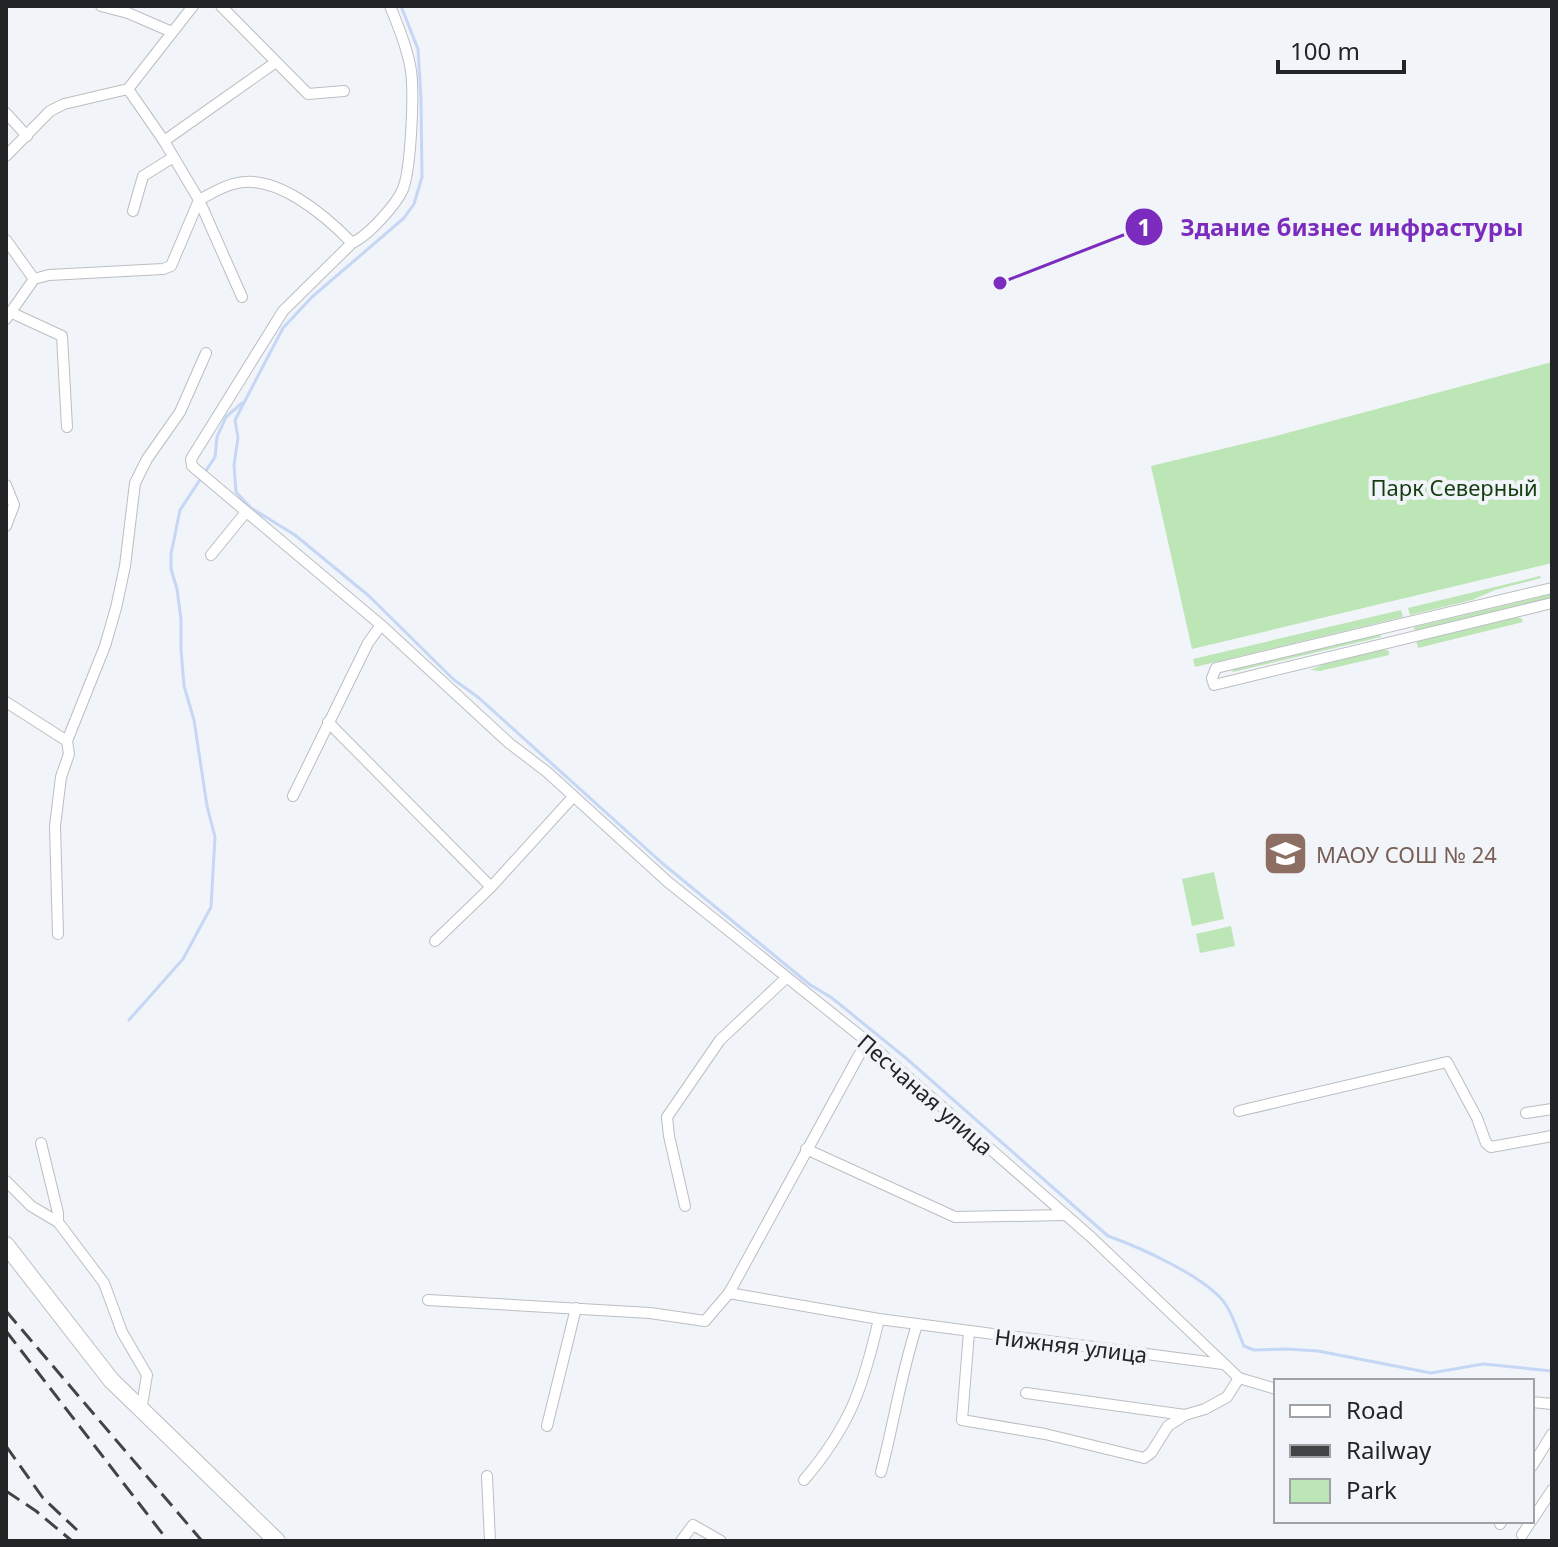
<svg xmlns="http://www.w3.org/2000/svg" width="1558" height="1547" viewBox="0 0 1558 1547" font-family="'Noto Sans',sans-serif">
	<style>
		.green { fill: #bde6b6 }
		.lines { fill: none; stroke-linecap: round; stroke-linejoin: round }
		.stream { stroke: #c6d7f5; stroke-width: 3 }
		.minor-casing { stroke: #bbbec2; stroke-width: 12 }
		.primary-casing { stroke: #bbbec2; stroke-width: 18 }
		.minor { stroke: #fff; stroke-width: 10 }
		.primary { stroke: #fff; stroke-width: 16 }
		.rail { stroke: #414344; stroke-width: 3; stroke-dasharray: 16 8; stroke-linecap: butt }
		.labels { text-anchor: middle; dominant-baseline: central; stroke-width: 8; stroke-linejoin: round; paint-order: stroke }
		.park-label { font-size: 22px; fill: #153d0f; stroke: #f1f4f8 }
		.education-label { font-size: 22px; fill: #785e54; stroke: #f1f4f8; text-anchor: start }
		.street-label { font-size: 22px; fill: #232425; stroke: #f1f4f8 }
		.leader { fill: none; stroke: #7b2cbf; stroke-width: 3 }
		.callout-dot { fill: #7b2cbf; stroke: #f1f4f8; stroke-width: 3 }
		.mark-label { font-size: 24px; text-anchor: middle; font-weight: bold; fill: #fff }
		.callout-label { font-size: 24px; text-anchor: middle; font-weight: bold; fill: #7b2cbf; stroke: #f1f4f8; stroke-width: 8; stroke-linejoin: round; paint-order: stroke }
	</style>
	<rect width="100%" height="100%" fill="#f1f4f8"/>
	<!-- green -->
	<g class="green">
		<polygon points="1552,362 1552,563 1192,649 1151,466 1272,437"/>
		<polygon points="1540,576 1541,578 1495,590 1472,600 1410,615 1408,608"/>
		<polygon points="1552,594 1552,598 1415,631 1414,627"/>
		<polygon points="1401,610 1403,617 1195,667 1193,659"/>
		<polygon points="1516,617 1521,618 1523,622 1418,648 1416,640"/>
		<polygon points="1380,633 1381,637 1233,672 1232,669"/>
		<polygon points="1383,649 1389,651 1389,655 1320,671 1310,670 1329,662"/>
		<polygon points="1214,872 1224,919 1192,926 1182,879"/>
		<polygon points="1231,926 1235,946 1200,953 1196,934"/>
	</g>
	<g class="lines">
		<!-- stream -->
		<g class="stream">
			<path d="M401 6 418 49 421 99 422 177 414 204 404 218 312 297 283 328 235 420 238 438 234 465 236 492 251 508 295 535 369 596 453 679 479 698 662 863 809 984 832 998 907 1059 1108 1236C1139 1247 1209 1278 1226 1305 1234 1317 1238 1333 1244 1346L1254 1350 1286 1349 1318 1351 1431 1373 1483 1364 1552 1371"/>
			<polyline points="129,1020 183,959 211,907 215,837 207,806 194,720 184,686 181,649 181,619 177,589 171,569 171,554 180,510 215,457 217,437 226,417 242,403"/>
		</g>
		<defs>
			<g id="minor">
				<polyline points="101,6 128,13 172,32"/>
				<polyline points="221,6 308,94 344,91"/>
				<path d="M390 6C398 25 406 45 410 65 415 88 411 168 403 189 396 205 368 236 352 243L283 311 191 459 192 466 381 625 509 743 547 772 668 882 869 1043 1091 1237 1239 1378 1276 1389"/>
				<polyline points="128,89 164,141 199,200 242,297"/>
				<polyline points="6,113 27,136"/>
				<polyline points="164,141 276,62"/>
				<polyline points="6,156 50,111 64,104 128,89 193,6"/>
				<polyline points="133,211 143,176 172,158"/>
				<polyline points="6,240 34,279"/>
				<polyline points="10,312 62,336 67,427"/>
				<path d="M6 319 34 279 49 275 163 269 171 266 199 200C209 195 221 187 233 184 274 171 326 216 352 243"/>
				<polyline points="6,485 14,505 6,526"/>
				<polyline points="211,555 246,512"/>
				<polyline points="1552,588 1216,668 1212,678 1214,685 1552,603"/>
				<polyline points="6,702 67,741"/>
				<polyline points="328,722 491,887"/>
				<polyline points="293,796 368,643 381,625"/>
				<polyline points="58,934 55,826 61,777 69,754 67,741 105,646 116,608 125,566 135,483 147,459 180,412 206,353"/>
				<polyline points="435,941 491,887 572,798"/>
				<polyline points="1239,1111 1447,1062 1477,1118 1486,1143 1491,1147 1552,1136"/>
				<polyline points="1526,1113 1552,1109"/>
				<polyline points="41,1143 58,1213 58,1222"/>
				<polyline points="806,1149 955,1217 1066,1215"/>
				<polyline points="6,1181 31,1206 58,1222 104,1283 122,1332 147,1375 141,1411"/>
				<polyline points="685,1206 669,1136 667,1117 720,1040 786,978"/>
				<polyline points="729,1293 859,1055 869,1043"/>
				<polyline points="428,1300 650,1313 705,1321 729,1293 879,1319 1223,1364"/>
				<polyline points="969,1332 962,1420 1045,1434 1144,1458 1151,1453 1168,1426 1185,1415"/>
				<polyline points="1026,1393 1185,1415 1205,1409 1227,1397 1239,1378"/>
				<polyline points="1532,1402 1552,1404"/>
				<polyline points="547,1426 576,1308"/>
				<polyline points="1532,1466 1552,1434"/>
				<path d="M881 1472C894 1423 901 1373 917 1325"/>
				<polyline points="487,1476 490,1541"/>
				<path d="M804 1480C850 1426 863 1388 879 1319"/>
				<polyline points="1532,1520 1552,1490"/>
				<polyline points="1500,1524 1502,1521"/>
				<polyline points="1522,1535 1531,1521"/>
				<polyline points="681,1541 693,1525 721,1541"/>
			</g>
			<polyline id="primary" points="6,1245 111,1380 277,1541"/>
		</defs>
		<!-- minor casing -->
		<use href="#minor" class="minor-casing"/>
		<!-- primary casing -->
		<use href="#primary" class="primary-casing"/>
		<!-- minor -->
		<use href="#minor" class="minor"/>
		<!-- primary -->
		<use href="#primary" class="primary"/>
		<!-- rail -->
		<g class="rail">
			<polyline points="6,1311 202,1541"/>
			<polyline points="6,1331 168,1541"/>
			<polyline points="6,1446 43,1498 77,1530"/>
			<polyline points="6,1491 36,1511 72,1541"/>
		</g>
	</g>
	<!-- icons -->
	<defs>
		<symbol id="school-square" viewBox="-11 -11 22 22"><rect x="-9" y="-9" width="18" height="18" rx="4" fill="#8d6e63" stroke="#f1f4f8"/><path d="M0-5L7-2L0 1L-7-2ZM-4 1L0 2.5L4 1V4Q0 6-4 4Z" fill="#fff"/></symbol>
	</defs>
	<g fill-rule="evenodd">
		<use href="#school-square" x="1260" y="828" width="51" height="51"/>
	</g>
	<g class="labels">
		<!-- park labels -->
		<g class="park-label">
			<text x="1454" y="487">Парк Северный</text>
		</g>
		<!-- education labels -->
		<g class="education-label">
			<text x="1316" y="854">МАОУ СОШ № 24</text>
		</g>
		<!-- street labels -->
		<g class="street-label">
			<text transform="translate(926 1094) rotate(41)">Песчаная улица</text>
			<text transform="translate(1071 1345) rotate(7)">Нижняя улица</text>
		</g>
	</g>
	<!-- callouts -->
	<path class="leader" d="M1000 283L1144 227"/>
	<g class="callout-dot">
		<circle cx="1000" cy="283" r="8"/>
		<circle cx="1144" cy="227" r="20"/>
	</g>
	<g class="mark-label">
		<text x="1144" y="236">1</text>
	</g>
	<g class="callout-label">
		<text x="1352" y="236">Здание бизнес инфрастуры</text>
	</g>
	<!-- border -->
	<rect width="1558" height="1547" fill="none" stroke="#232425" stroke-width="16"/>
	<!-- legend -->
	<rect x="1274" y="1379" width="260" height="144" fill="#f1f4f8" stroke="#9fa1a4" stroke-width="2"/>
	<rect x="1290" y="1405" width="40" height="12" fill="#ffffff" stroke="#9fa1a4" stroke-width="2"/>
	<text x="1346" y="1419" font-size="24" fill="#232425">Road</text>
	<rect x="1290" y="1445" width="40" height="12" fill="#414344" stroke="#9fa1a4" stroke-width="2"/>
	<text x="1346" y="1459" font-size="24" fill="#232425">Railway</text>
	<rect x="1290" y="1479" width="40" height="24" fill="#bde6b6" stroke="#9fa1a4" stroke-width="2"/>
	<text x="1346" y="1499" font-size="24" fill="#232425">Park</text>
	<!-- scale -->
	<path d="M1278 60v12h126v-12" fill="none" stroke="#232425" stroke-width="4"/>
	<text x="1290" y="60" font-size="24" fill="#232425" stroke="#f1f4f8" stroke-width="6" paint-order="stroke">100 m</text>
</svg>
